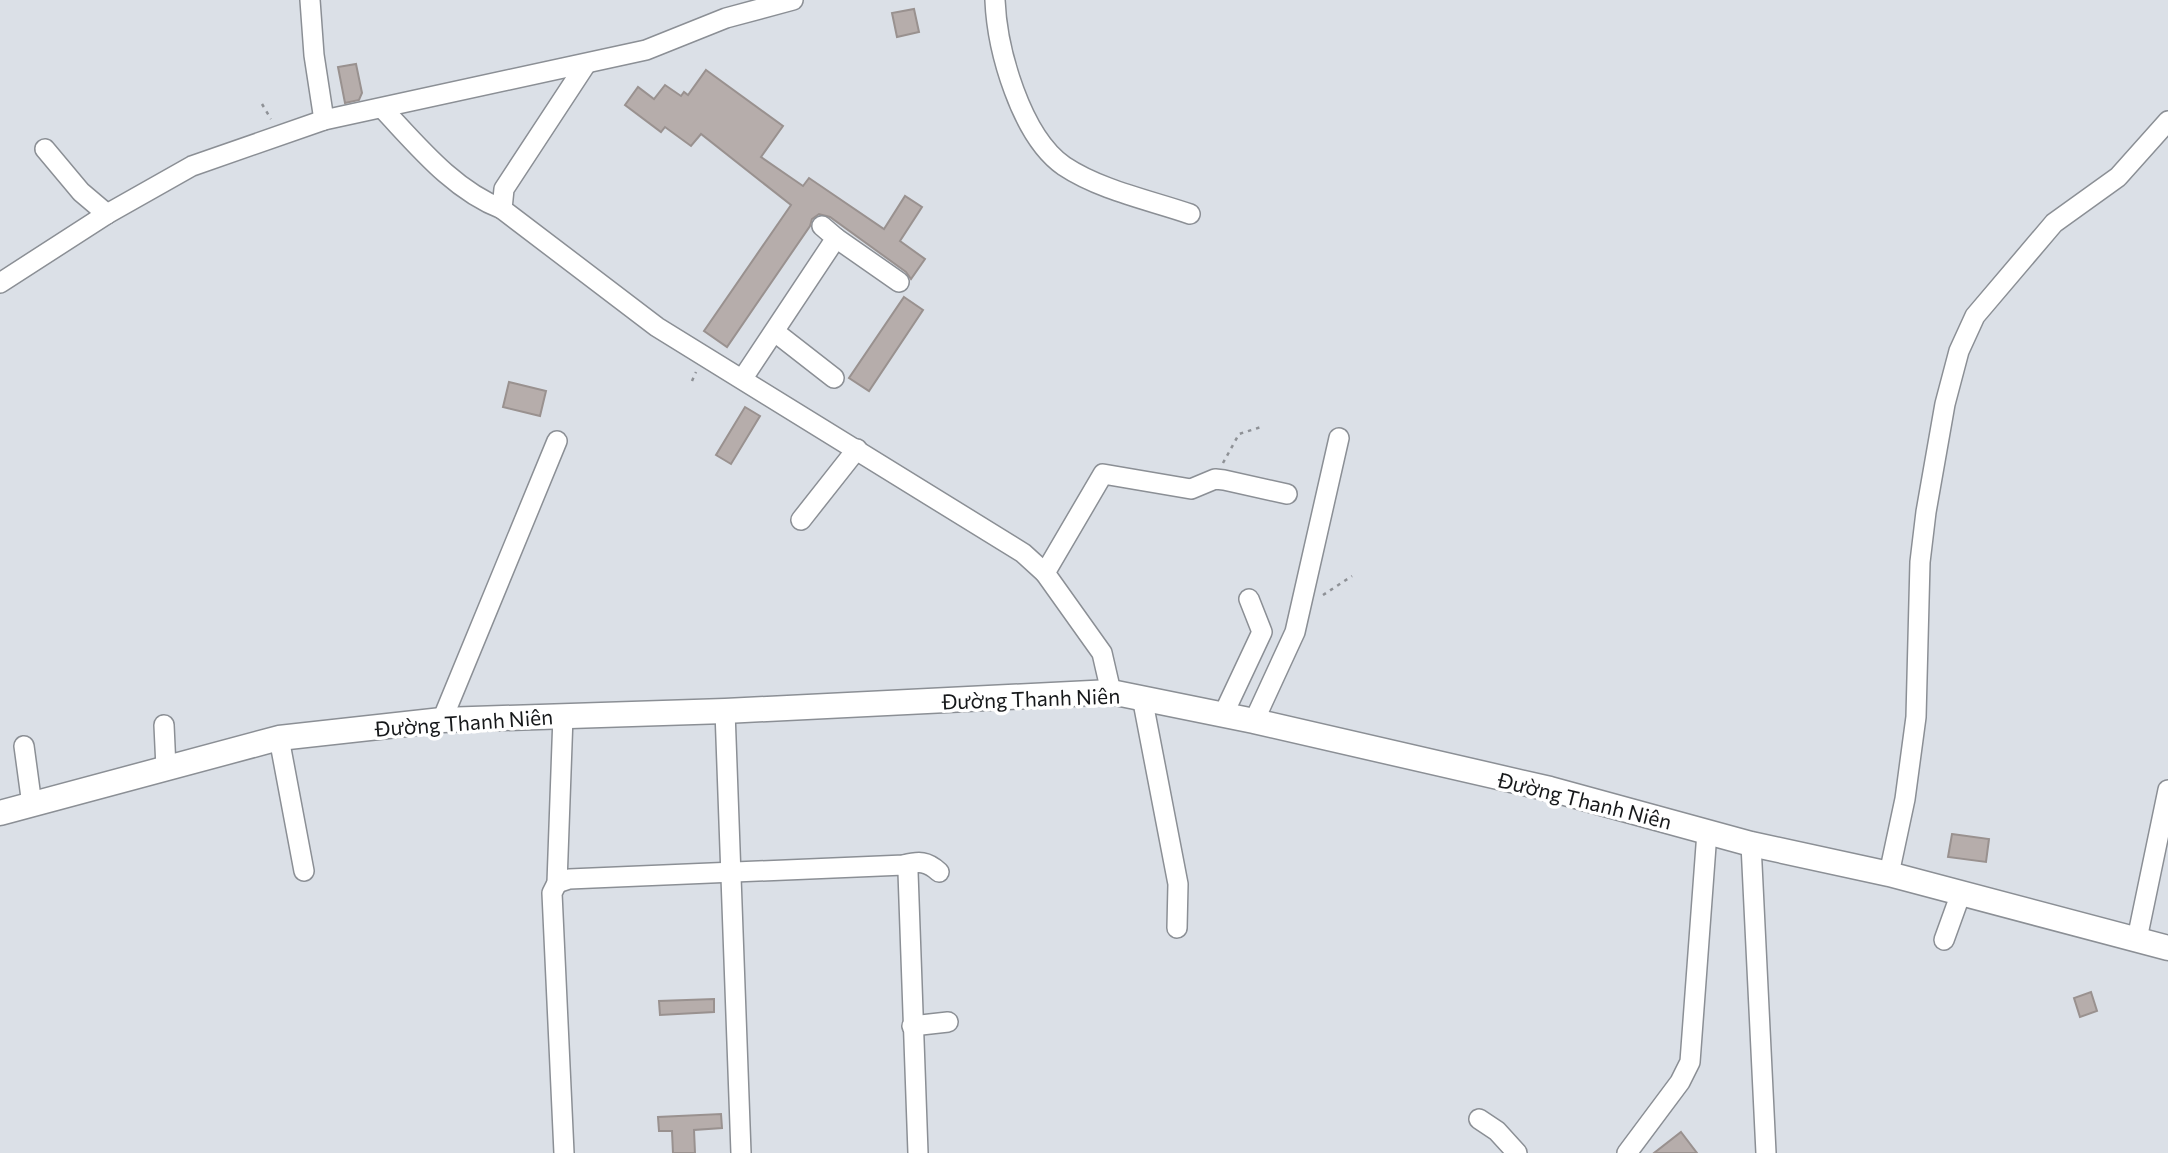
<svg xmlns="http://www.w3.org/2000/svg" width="2168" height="1153" viewBox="0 0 2168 1153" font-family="Commissioner,sans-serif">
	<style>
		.building { fill: #b6adab; stroke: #99918f; stroke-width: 2 }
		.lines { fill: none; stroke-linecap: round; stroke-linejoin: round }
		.minor-casing { stroke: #8b8f95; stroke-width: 22 }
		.major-casing { stroke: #8b8f95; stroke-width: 27 }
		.path { stroke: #8e9196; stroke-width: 2.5; stroke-dasharray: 3.5 5; stroke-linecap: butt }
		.minor { stroke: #fff; stroke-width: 19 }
		.major { stroke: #fff; stroke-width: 24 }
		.labels { text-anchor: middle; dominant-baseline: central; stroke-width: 7; stroke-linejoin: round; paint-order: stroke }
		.street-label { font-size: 21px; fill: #16181a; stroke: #fff }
	</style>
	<rect width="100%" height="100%" fill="#dbe0e7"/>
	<!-- building -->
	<g class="building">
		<polygon points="914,9 919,32 897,37 892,13"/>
		<polygon points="356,64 362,93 359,100 345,103 338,67"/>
		<polygon points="706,70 783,126 761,157 803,186 809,178 884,229 905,196 922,207 900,241 925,259 911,279 906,272 830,217 819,214 812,219 810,226 727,347 704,331 791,205 701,134 691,146 665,127 661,132 625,105 638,87 654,99 665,85 681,96 684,92 688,95"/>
		<polygon points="904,297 923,310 869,391 849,378"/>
		<polygon points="509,382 546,391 540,416 503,407"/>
		<polygon points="745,407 760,416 731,464 716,455"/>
		<polygon points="1952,834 1989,839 1986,862 1948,857"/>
		<polygon points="2091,992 2097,1011 2080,1017 2074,998"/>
		<polygon points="714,999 714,1012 660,1015 659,1001"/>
		<polygon points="721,1114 722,1128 694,1130 695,1153 673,1153 672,1131 659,1131 658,1117"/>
		<polygon points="1681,1132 1697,1153 1654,1153"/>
	</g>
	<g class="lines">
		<defs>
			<g id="minor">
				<polyline points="310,0 314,55 324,120"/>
				<path d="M995 0C997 50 1021 136 1064 166 1100 190 1149 200 1190 214"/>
				<polyline points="586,64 504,189 502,209 657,327 1023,553 1045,573 1102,653 1111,692"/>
				<path d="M382 108C417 145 453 190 502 209"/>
				<polyline points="45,149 81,192 107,214"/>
				<polyline points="836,238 899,282"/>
				<polyline points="0,283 107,214 192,166 324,120 646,50 726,18 793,0"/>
				<polyline points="775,332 834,378"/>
				<polyline points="743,378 836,238 822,226"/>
				<polyline points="801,520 857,449"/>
				<polyline points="1045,573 1103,474 1191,489 1215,479 1224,480 1287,494"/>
				<polyline points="1142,697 1178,884 1177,928"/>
				<polyline points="725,711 741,1153"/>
				<polyline points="1223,715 1262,632 1249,599"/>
				<polyline points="563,716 557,883 552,893 564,1153"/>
				<polyline points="442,720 557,441"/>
				<polyline points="1254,721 1295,632 1339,438"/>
				<polyline points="164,725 166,768"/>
				<polyline points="279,738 304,871"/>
				<polyline points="24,746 32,805"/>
				<polyline points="1751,844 1766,1153"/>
				<polyline points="904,865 908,872 918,1153"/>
				<polyline points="1889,874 1905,799 1916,717 1920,562 1926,512 1945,404 1959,351 1975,316 2054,223 2118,177 2168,121"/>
				<path d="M557 883 569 879 904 865C919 861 927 861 939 872"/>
				<polyline points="2137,939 2168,790"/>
				<polyline points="1944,940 1961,893"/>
				<polyline points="912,1026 948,1022"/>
				<polyline points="1479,1119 1497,1131 1517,1153"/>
				<polyline points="1627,1153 1680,1082 1690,1062 1707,832"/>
			</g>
			<polyline id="major" points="0,813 279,738 442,720 725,711 1111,692 1254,721 1550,789 1751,844 1889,874 2168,948"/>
		</defs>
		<!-- minor casing -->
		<use href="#minor" class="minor-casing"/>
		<!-- major casing -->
		<use href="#major" class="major-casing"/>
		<!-- path -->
		<g class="path">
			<polyline points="262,104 271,119"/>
			<polyline points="692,381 696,372"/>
			<polyline points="1223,463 1239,434 1261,427"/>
			<polyline points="1323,595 1352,576"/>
		</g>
		<!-- minor -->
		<use href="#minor" class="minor"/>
		<!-- major -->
		<use href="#major" class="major"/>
	</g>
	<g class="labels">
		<!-- street labels -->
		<g class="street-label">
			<text transform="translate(1031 698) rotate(-2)">Đường Thanh Niên</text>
			<text transform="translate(464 722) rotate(-4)">Đường Thanh Niên</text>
			<text transform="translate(1585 800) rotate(14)">Đường Thanh Niên</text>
		</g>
	</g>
</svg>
